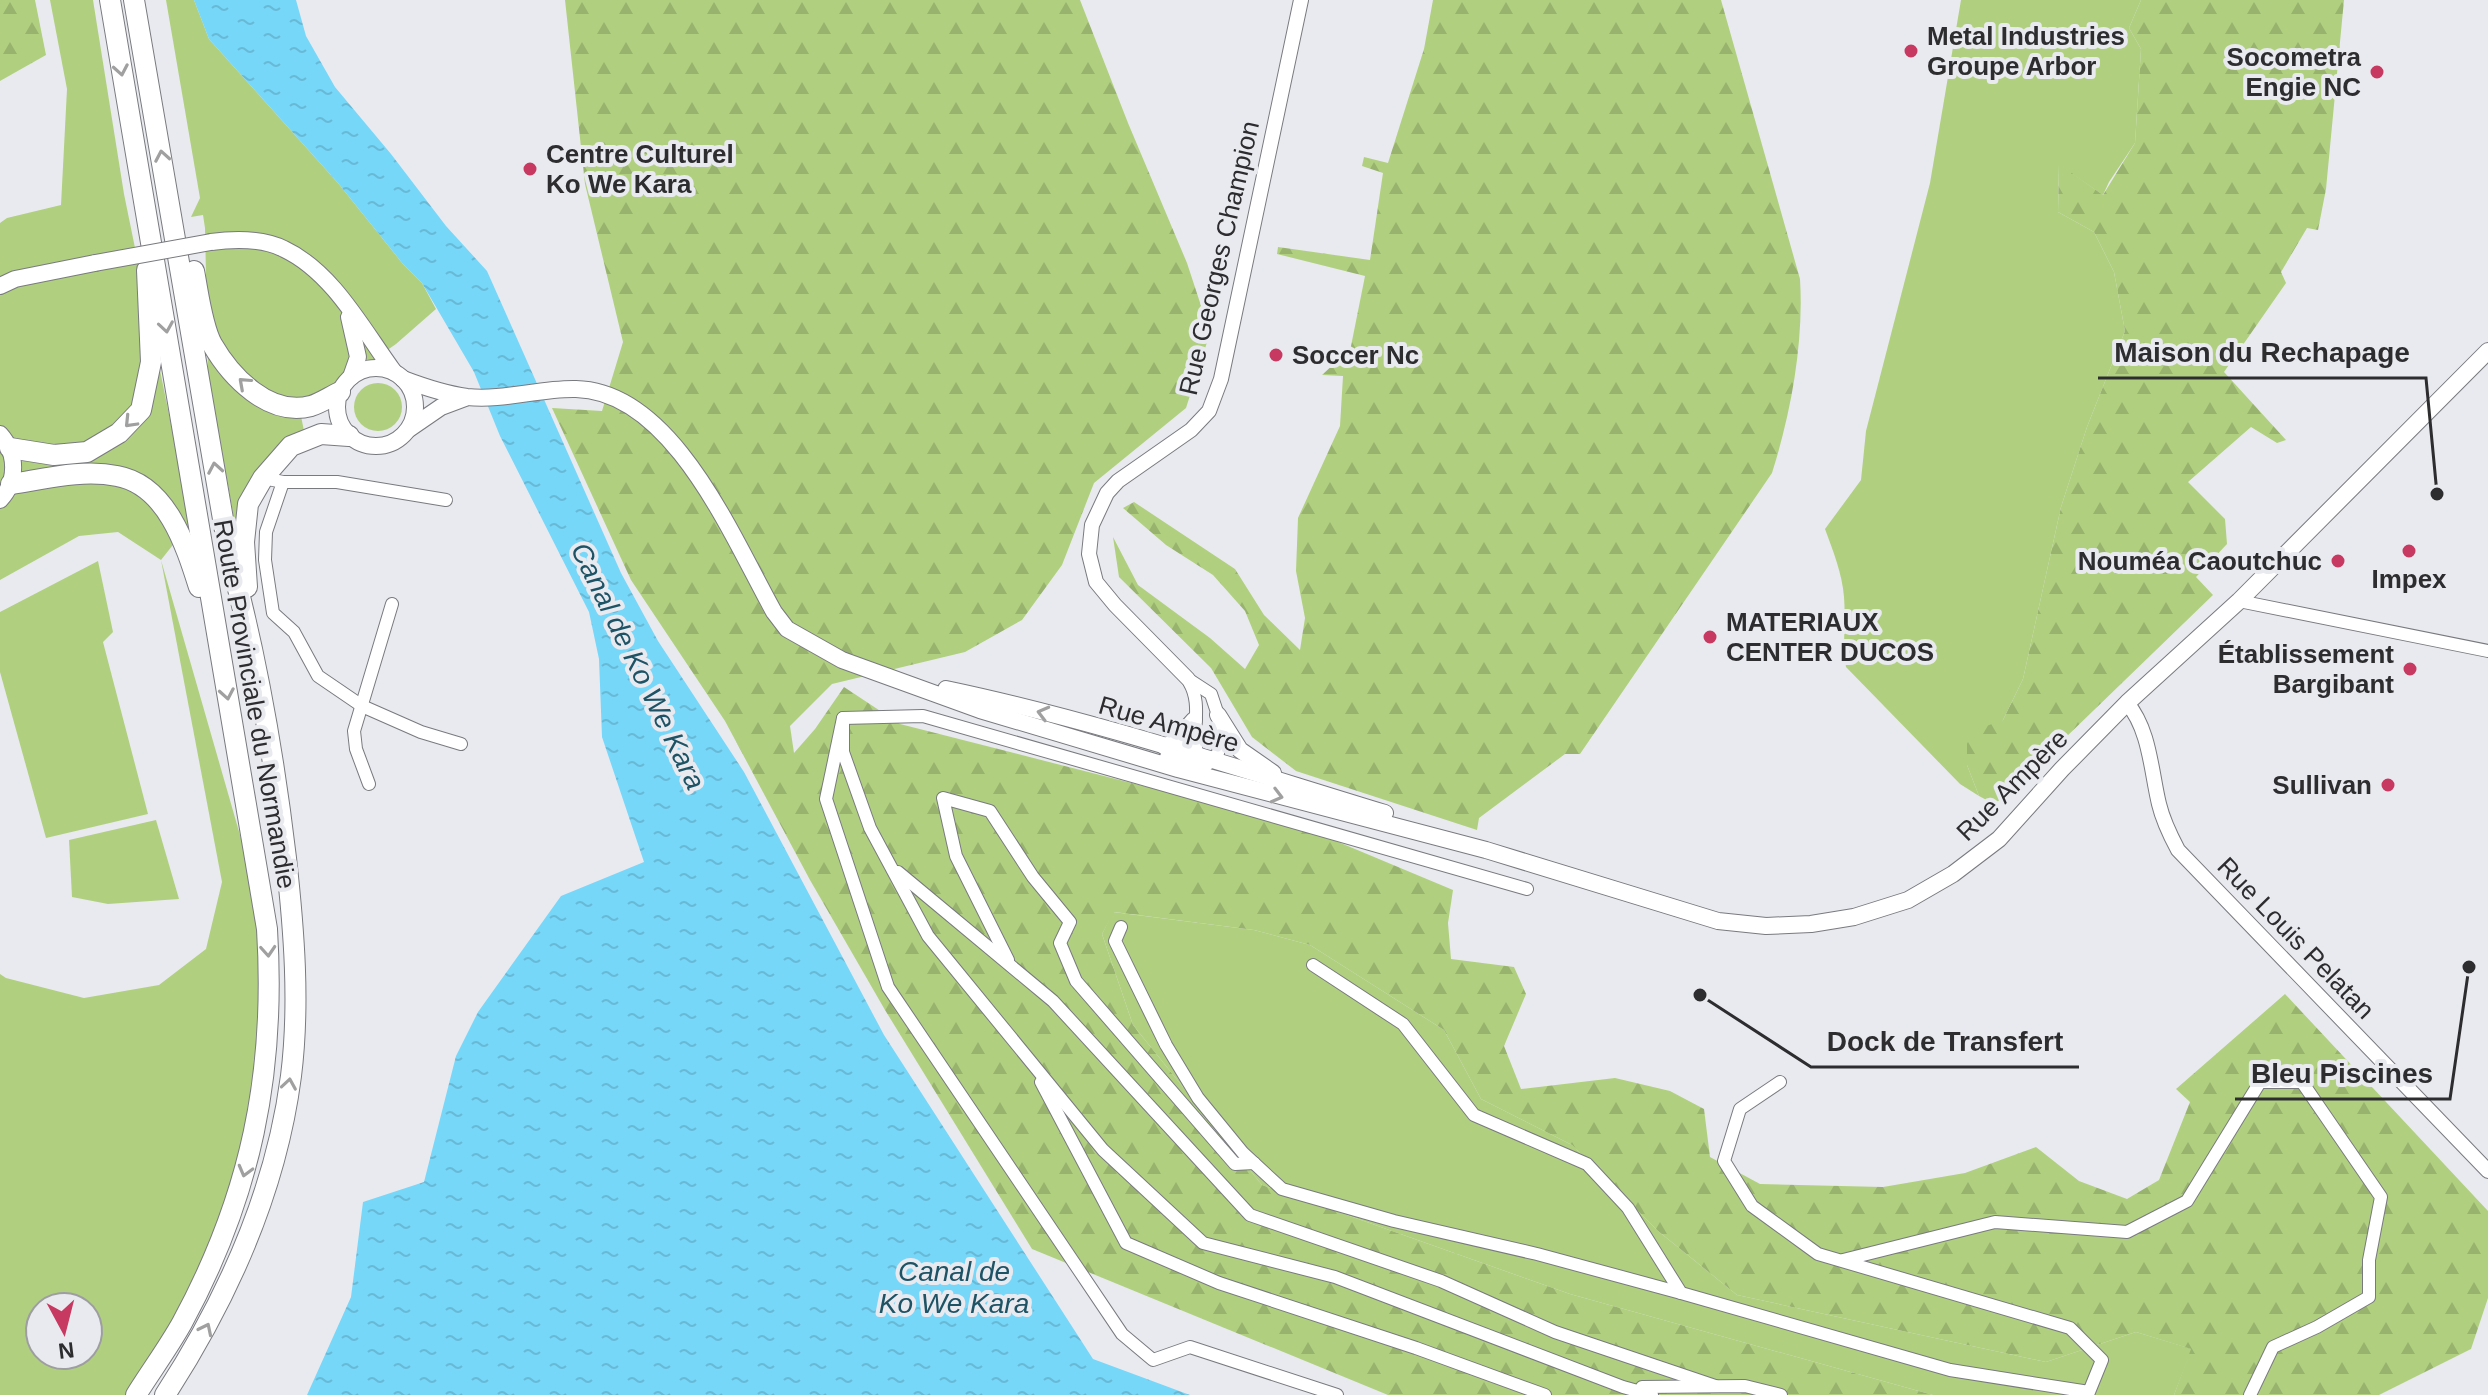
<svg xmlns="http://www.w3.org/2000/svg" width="2488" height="1395" viewBox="0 0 2488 1395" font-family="Helvetica,sans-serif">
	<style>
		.green { fill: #b0d07f; fill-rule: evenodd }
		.forest { fill: url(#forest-firs) }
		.water { fill: url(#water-ripples) }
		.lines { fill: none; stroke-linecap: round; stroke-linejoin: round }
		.minor-casing { stroke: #797a7f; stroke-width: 14 }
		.tertiary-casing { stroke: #797a7f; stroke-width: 16 }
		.secondary-casing { stroke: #797a7f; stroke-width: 18 }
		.trunk-casing { stroke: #797a7f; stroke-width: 22 }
		.minor { stroke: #fff; stroke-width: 12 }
		.tertiary { stroke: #fff; stroke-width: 14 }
		.secondary { stroke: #fff; stroke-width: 16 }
		.trunk { stroke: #fff; stroke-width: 20 }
		.secondary-bridge-casing { stroke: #797a7f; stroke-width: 18; stroke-linecap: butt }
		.secondary-bridge { stroke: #fff; stroke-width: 16 }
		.oneway { stroke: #a0a0a1 }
		.poi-dot { fill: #c83961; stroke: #e9eaef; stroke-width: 3 }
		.labels { text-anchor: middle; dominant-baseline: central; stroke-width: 8; stroke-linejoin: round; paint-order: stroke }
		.poi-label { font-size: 26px; font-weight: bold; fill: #2d2d2f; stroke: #e9eaef; text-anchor: start }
		.street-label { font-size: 26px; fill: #2d2d2f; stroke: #e9eaef }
		.water-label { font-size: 28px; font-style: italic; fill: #1d5365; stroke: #e9eaef }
		.leader { fill: none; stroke: #2d2d2f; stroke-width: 3 }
		.callout-dot { fill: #2d2d2f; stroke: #e9eaef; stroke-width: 3 }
		.callout-label { font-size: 28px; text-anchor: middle; font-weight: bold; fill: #2d2d2f; stroke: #e9eaef; stroke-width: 8; stroke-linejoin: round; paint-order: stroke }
	</style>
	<defs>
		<pattern id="forest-firs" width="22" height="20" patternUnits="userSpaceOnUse" patternTransform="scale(2)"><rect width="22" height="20" fill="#b0d07f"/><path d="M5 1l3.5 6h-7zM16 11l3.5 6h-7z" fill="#98b36e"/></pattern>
		<pattern id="water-ripples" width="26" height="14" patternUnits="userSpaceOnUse" patternTransform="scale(2)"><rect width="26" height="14" fill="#77d7f9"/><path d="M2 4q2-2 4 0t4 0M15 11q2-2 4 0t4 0" fill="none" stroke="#67b9d6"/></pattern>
	</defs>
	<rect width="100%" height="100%" fill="#e9eaef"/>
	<!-- green -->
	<g class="green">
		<path d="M50 0H93L124 194 191 522 161 560 267 929 270 984 237 1201 136 1395H0V974L6 978 84 998 159 985 206 949 222 882 161 560 118 532 79 536 0 580V223L7 218 61 205 67 89ZM40 1307H88V1355H40Z"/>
		<polygon points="166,0 194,0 209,39 338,183 403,264 422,283 436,309 396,344 300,411 304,431 237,536 208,371 205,228 203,215 191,217 200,198"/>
		<path d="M1961 0H2141L2129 28 2141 49 2135 143 2109 182 2103 195 2059 165 2058 212 2094 232 2114 272 2125 331 2087 427 2061 507 2023 679 2003 720 1967 765 1979 796 1960 784 1846 667C1842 644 1846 621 1844 597 1842 573 1833 551 1825 529L1861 480 1866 431 1930 183Z"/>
		<circle cx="378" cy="407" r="24"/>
		<polygon points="98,561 113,632 103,642 148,814 46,838 0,672 0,612"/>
		<polygon points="156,820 179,899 108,904 72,897 69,840"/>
		<polygon points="1113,912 1254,930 1310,945 1444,1030 1481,1099 1572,1145 1658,1231 1737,1295 2046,1362 2136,1332 2192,1349 2174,1395 1933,1395 1570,1294 1262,1185 1133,1025 1102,934"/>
	</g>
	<!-- forest -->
	<g class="forest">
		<polygon points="0,0 35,0 46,55 0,81"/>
		<polygon points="565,0 1080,0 1128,123 1187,263 1210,333 1186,408 1094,483 1062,565 1022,620 965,652 832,684 790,726 794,753 815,729 844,687 900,724 1300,826 1453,890 1448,923 1451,959 1514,967 1526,994 1504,1046 1521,1089 1615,1078 1670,1091 1704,1109 1710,1157 1760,1184 1883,1187 1965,1173 2036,1147 2079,1181 2127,1199 2159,1180 2190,1102 2176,1089 2285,994 2488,1211 2488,1298 2471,1349 2379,1395 2174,1395 2191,1349 2136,1332 2046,1362 1737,1295 1658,1231 1572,1145 1481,1099 1444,1030 1310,945 1254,930 1114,912 1102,934 1133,1025 1262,1185 1570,1294 1933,1395 1388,1395 1032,1249 885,1010 810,880 725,721 631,580 552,408 602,411 623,342 585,184"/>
		<path d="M1433 0H1721L1800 279C1804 342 1791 413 1772 473L1580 754H1565L1479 818 1477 830 1296 771 1252 737 1211 668 1119 577 1113 537 1138 585 1210 638 1245 669 1259 645 1245 611 1213 575 1166 545 1123 508 1134 502 1235 569 1264 615 1300 650 1305 618 1296 571 1298 518 1340 426 1343 376 1322 375 1336 362 1349 356 1365 276 1277 254 1278 247 1370 260 1383 173 1362 166 1364 157 1388 163 1424 49Z"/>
		<polygon points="2141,0 2344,0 2326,189 2318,230 2307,228 2281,272 2286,283 2224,372 2286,440 2277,443 2251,427 2188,482 2225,519 2227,544 2196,577 2213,595 2004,797 1994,804 1979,796 1967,765 1967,733 2003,720 2023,679 2061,507 2087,427 2125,331 2114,272 2094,232 2058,212 2059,164 2103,195 2135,143 2141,49 2129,28"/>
	</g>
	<!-- water -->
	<polygon class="water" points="194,0 296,0 306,36 335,87 391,154 446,226 487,271 621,573 658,641 744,772 884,1035 1093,1359 1190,1395 307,1395 351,1297 363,1202 424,1182 456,1056 478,1012 561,896 644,862 602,737 599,659 589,612 500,436 474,372 422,283 403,264 338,183 209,39"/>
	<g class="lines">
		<defs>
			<g id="minor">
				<polyline points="263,478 283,482 337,482 446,500"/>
				<polyline points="283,482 266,532 265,560 273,613 294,632 318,676 362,706 421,732 461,744"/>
				<polyline points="2239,601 2488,651"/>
				<path d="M1189 682C1204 707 1189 732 1199 760"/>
				<polyline points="843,718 923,716 1527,889"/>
				<polyline points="1166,757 1204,768 1218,753 1221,736 1218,715 1211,694 1188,679"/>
				<polyline points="369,784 356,749 354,731 392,604"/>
				<polyline points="898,872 1053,1001 1250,1215 1441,1281 1555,1332 1715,1386"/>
				<polyline points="1121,927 1115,941 1166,1045 1198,1098 1243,1153 1282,1189 1394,1221 1537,1254 1681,1293"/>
				<polyline points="1008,960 956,856 943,798 990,811 1033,877 1070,922 1060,943 1076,981 1235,1164 1254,1163"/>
				<polyline points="1313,965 1403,1024 1474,1115 1587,1164 1628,1208 1681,1293 1950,1370 2089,1392 2102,1360 2070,1328 1818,1254 1752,1206 1724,1161 1740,1109 1780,1082"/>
				<polyline points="1041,1082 1126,1243 1219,1283 1416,1348 1545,1395"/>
				<polyline points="1843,1260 1995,1222 2127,1232 2187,1201 2260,1082 2302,1082 2381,1197 2369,1260 2369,1297 2317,1327 2273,1347 2250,1395"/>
				<polyline points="1642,1387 1745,1386 1781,1395"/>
				<polyline points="1337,1395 1190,1347 1153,1360 1122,1334 888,987 826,799 843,718 843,752 870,828 928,936 1103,1150 1203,1243 1335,1277 1623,1387 1652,1395"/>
			</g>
			<g id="tertiary">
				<polyline points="1188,679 1115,605 1096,582 1089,554 1092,525 1107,493 1118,481 1191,430 1209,411 1221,379 1301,0"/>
				<path d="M2127 703C2150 730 2151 771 2159 804 2163 821 2170 835 2178 850L2488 1171"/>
			</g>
			<g id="secondary">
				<path d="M211 242C234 239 262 238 284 249 333 272 363 330 394 372"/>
				<polyline points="0,286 15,279 95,263"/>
				<polyline points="349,317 358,357 351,377"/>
				<circle cx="376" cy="407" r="39"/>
				<path d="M403 379C424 387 445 394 467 397 503 401 540 388 576 389 673 391 733 539 774 612L787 629 842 660 980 710 1178 769 1486 850 1718 921 1766 926 1811 924 1854 917 1908 900 1953 874 1999 839 2062 769 2127 703 2239 601 2488 351"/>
				<polyline points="409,429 441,407 465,398"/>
				<path d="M0 434C17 453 18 481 0 500"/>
				<path d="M946 689C1094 720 1240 769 1385 813"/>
				<polyline points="1218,715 1240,750 1273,773"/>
				<polyline points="1165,747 1175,741 1194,720"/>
			</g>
			<g id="trunk">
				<path d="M110 0 267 929C276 1073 251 1196 182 1323 168 1348 151 1371 136 1395"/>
				<path d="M134 0 229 554C256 653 274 756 286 858 294 930 300 1004 291 1076 276 1192 228 1298 165 1395"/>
				<path d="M194 271C198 291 202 326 212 344 231 377 269 417 311 406 321 403 331 396 340 392"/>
				<polyline points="10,448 54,455 87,452 119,433 141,410 151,362 147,270"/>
				<path d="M11 484C45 479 82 469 117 476 167 485 186 546 199 587"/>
				<polyline points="247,587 244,542 248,504 263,478 291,446 321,434 349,436"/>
			</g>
		</defs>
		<!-- minor casing -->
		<use href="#minor" class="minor-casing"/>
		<!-- tertiary casing -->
		<use href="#tertiary" class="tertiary-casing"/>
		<!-- secondary casing -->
		<use href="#secondary" class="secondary-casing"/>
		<!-- trunk casing -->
		<use href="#trunk" class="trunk-casing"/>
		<!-- minor -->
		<use href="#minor" class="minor"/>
		<!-- tertiary -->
		<use href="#tertiary" class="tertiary"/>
		<!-- secondary -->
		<use href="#secondary" class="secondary"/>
		<!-- trunk -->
		<use href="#trunk" class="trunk"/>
		<defs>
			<polyline id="secondary-bridge" points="95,263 211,242"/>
		</defs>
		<!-- secondary-bridge casing -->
		<use href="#secondary-bridge" class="secondary-bridge-casing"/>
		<!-- secondary-bridge -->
		<use href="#secondary-bridge" class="secondary-bridge"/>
	</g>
	<!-- one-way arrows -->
	<defs><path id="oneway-chevron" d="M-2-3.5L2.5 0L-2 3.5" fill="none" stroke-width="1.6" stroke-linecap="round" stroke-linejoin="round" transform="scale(2)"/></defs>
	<g class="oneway">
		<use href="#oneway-chevron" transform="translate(121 70) rotate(80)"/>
		<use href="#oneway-chevron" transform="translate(162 156) rotate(-100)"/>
		<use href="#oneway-chevron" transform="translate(166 327) rotate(81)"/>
		<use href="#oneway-chevron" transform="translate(244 383) rotate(-138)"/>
		<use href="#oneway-chevron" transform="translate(130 422) rotate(134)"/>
		<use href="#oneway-chevron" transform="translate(215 468) rotate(-100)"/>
		<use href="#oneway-chevron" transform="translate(227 694) rotate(80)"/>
		<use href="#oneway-chevron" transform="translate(1043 713) rotate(-165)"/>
		<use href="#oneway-chevron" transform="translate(1277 796) rotate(15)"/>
		<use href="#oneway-chevron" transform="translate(268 951) rotate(86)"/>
		<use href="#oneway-chevron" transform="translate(289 1084) rotate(-81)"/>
		<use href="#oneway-chevron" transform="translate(245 1171) rotate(105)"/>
		<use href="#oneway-chevron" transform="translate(206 1329) rotate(-64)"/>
	</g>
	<!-- markers -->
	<g class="poi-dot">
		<circle cx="1911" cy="51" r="8"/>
		<circle cx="2377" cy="72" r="8"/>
		<circle cx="530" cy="169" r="8"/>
		<circle cx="1276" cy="355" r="8"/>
		<circle cx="2409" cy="551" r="8"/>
		<circle cx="2338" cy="561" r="8"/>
		<circle cx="1710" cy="637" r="8"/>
		<circle cx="2410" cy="669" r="8"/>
		<circle cx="2388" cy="785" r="8"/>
	</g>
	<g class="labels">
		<!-- poi labels -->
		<g class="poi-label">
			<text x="1927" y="36">Metal Industries<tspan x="1927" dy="30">Groupe Arbor</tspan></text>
			<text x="2361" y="57" text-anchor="end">Socometra<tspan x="2361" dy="30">Engie NC</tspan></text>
			<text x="546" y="154">Centre Culturel<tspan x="546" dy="30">Ko We Kara</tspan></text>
			<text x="1292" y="355">Soccer Nc</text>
			<text x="2322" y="561" text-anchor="end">Nouméa Caoutchuc</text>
			<text x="2409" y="579" text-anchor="middle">Impex</text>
			<text x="1726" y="622">MATERIAUX<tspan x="1726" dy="30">CENTER DUCOS</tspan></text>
			<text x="2394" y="654" text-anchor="end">Établissement<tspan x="2394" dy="30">Bargibant</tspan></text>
			<text x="2372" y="785" text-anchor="end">Sullivan</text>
		</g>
		<!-- street labels -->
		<g class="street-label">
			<text transform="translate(1219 258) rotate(-77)">Rue Georges Champion</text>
			<text transform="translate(255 704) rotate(80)">Route Provinciale du Normandie</text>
			<text transform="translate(1169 724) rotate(16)">Rue Ampère</text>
			<text transform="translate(2012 785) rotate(-45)">Rue Ampère</text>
			<text transform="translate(2296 938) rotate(46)">Rue Louis Pelatan</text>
		</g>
		<!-- water labels -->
		<g class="water-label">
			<text transform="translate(638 666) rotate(64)">Canal de Ko We Kara</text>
			<text x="954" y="1271">Canal de<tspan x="954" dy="32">Ko We Kara</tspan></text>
		</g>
	</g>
	<!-- callouts -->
	<path class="leader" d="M2437 494L2426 378H2098M1700 995L1811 1067H2079M2469 967L2450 1099H2235"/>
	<g class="callout-dot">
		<circle cx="2437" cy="494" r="8"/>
		<circle cx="1700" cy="995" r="8"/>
		<circle cx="2469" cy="967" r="8"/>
	</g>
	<g class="callout-label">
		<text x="2262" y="362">Maison du Rechapage</text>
		<text x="1945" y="1051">Dock de Transfert</text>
		<text x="2342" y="1083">Bleu Piscines</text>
	</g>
	<!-- north arrow -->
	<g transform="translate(64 1331) rotate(173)"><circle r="38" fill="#e9eaef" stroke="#9e9ea2" stroke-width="2"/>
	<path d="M0-6L14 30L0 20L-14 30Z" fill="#c83961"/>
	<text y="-12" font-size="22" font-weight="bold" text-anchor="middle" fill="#2d2d2f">N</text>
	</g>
</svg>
